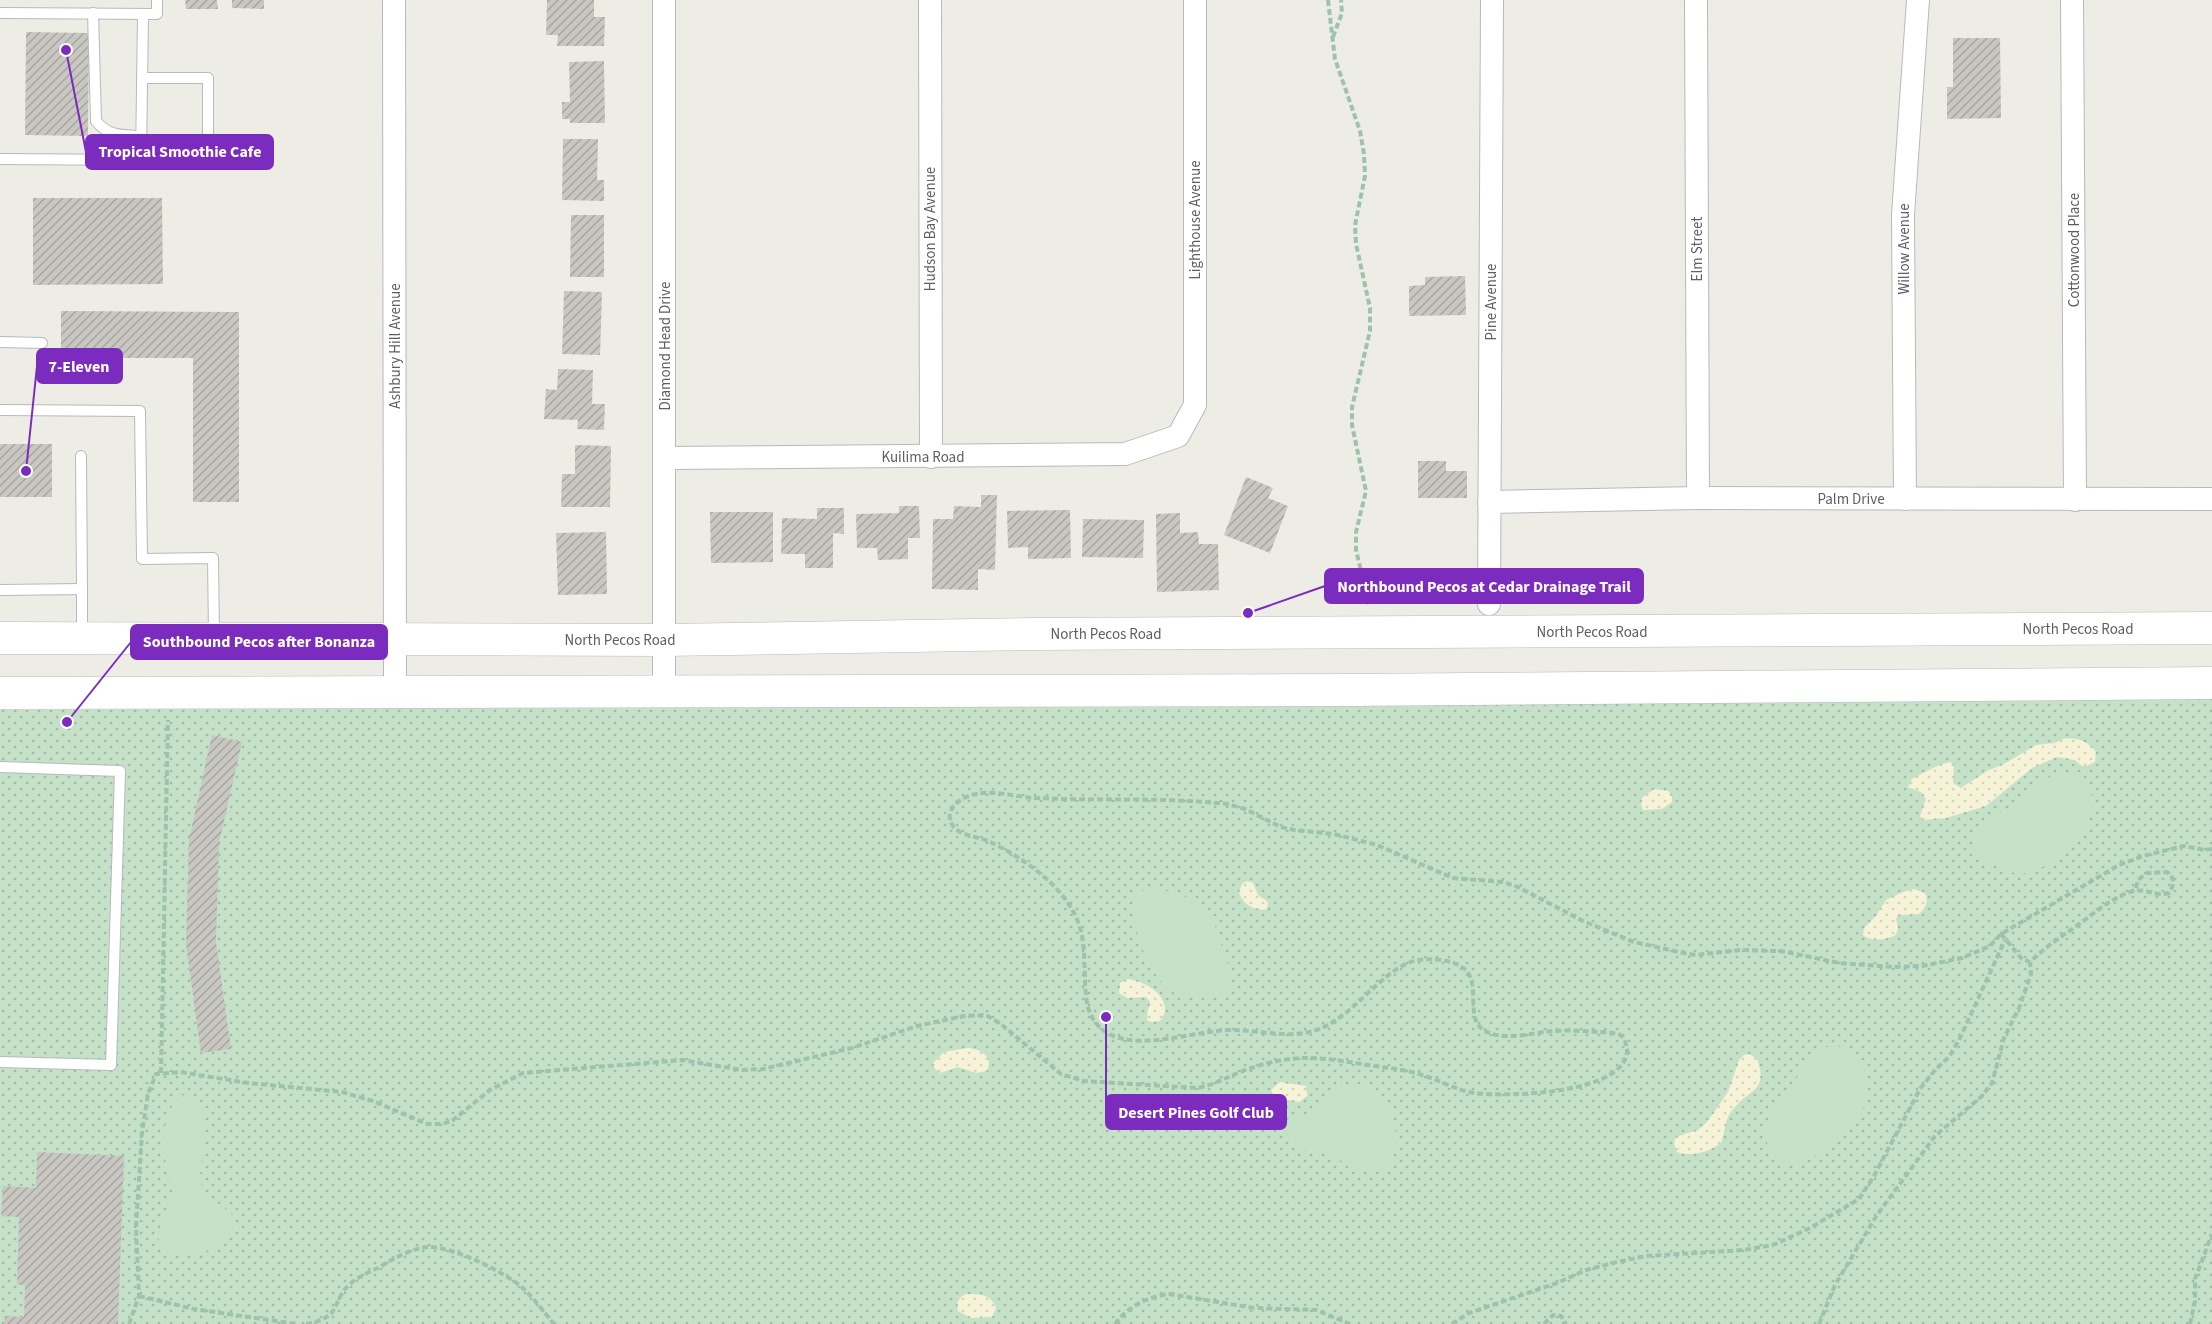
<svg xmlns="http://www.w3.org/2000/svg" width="2212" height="1324" viewBox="0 0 2212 1324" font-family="'Source Sans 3',sans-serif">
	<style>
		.grass { fill: url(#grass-dots) }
		.sand { fill: url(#sand-dots) }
		.pitch { fill: #c5e2c9 }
		.building { fill: url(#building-hatch) }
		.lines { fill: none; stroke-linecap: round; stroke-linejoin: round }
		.lane-casing { stroke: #b7b9bd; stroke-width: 12 }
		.street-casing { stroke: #b7b9bd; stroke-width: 24 }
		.secondary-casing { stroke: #b6b8bd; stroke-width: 33 }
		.path { stroke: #9ec3ad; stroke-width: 4; stroke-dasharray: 6 3; stroke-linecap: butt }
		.lane { stroke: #fff; stroke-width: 10 }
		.street { stroke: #fff; stroke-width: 22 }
		.secondary { stroke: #fff; stroke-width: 32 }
		.labels { text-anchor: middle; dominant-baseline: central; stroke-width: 4.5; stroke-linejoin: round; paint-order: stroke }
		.street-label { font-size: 15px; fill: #5d5f64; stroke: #fff }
		.leader { fill: none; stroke: #7b2cbf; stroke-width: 2 }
		.callout-dot { fill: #7b2cbf; stroke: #fff; stroke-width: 2 }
		.callout { fill: #7b2cbf; stroke: #7b2cbf; stroke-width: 2 }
		.callout-label { font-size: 16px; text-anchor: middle; font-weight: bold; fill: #fff }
	</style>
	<defs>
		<pattern id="grass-dots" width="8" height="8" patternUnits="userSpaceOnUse" patternTransform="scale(1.5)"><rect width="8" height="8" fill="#c5e2c9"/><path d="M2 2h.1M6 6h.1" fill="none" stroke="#a3baa7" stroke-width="1.8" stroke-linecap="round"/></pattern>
		<pattern id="sand-dots" width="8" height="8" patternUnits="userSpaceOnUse" patternTransform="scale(1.5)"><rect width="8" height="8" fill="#f6f3d8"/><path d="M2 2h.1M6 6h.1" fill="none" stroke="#d5d3bc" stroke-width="1.8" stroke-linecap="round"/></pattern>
		<pattern id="building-hatch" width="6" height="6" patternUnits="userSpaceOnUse" patternTransform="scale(1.5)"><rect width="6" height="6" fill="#c9c7c2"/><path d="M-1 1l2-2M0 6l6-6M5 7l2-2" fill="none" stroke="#a6a5a1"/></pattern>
	</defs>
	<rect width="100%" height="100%" fill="#eeede5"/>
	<!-- grass -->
	<polygon class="grass" points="2212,697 2212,1324 0,1324 0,710"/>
	<!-- sand -->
	<g class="sand">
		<path d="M2063 739C2077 737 2088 741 2096 752L2095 762 2087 766H2082L2075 760 2057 757 2032 768 1986 806 1946 818 1923 820 1920 816 1926 799 1921 792 1908 787 1912 779C1924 773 1936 765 1950 762L1954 765 1953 783 1961 788 1987 771 2004 764 2036 745 2054 743Z"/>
		<polygon points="1654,789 1668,791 1672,796 1672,802 1662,809 1643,810 1641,804 1642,798"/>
		<path d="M1247 881 1253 883 1258 895 1268 902 1267 909C1255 912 1242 904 1239 892L1242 884Z"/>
		<path d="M1914 889 1925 893C1929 901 1926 908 1919 914L1898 915 1896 919 1898 928 1896 935C1887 940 1871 942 1863 935L1864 928 1876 916 1886 900 1903 892Z"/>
		<path d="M1128 979C1146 981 1177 1000 1160 1021L1151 1022 1147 1020V1014L1150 1002 1146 997 1127 998 1119 993 1120 983Z"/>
		<path d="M968 1048C981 1049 994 1057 987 1071L976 1073 958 1067 940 1073 934 1068 933 1063 944 1052Z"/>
		<path d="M1749 1054 1757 1059C1770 1092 1746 1090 1731 1112 1724 1121 1725 1133 1721 1143 1710 1152 1690 1157 1677 1152L1674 1144 1676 1137 1698 1130 1707 1122 1728 1092 1739 1060 1744 1055Z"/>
		<polygon points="1280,1082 1306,1086 1307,1096 1299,1102 1274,1097 1271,1090"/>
		<path d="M966 1294C979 1294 991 1294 996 1308L992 1317 971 1318 958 1311 957 1303 962 1296Z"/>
	</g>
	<!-- pitch -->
	<g class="pitch">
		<path d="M2062 773C2088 773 2100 799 2088 822 2076 846 2053 866 2027 873 2015 876 2003 869 1992 865 1984 861 1976 856 1973 847 1965 825 2000 815 2013 805 2030 793 2040 777 2062 773Z"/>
		<path d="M1145 889 1163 890 1183 895 1209 916 1214 923 1232 977C1233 999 1212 995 1198 995 1188 995 1179 997 1171 991 1150 977 1126 919 1136 896Z"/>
		<path d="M1831 1046C1846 1046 1852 1050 1860 1063 1867 1075 1871 1089 1866 1102 1859 1121 1808 1172 1786 1164 1781 1162 1776 1156 1772 1152 1753 1128 1780 1098 1795 1080 1804 1068 1815 1048 1831 1046Z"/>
		<path d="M1351 1085C1357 1085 1364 1083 1369 1086 1395 1096 1416 1176 1365 1171 1349 1169 1339 1157 1324 1152 1309 1147 1297 1155 1287 1140L1286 1127C1292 1120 1298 1118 1306 1114 1325 1104 1324 1090 1351 1085Z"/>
		<path d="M183 1095C225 1099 194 1163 202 1186 206 1198 224 1205 232 1215 241 1246 177 1269 162 1248 152 1231 167 1215 171 1200 175 1186 167 1172 165 1159 161 1140 165 1105 183 1095Z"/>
	</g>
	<!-- building -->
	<g class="building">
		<polygon points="185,0 217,0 218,9 186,9"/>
		<polygon points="232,0 264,0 264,9 232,8"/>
		<polygon points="547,0 594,0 594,17 605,17 604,46 557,46 558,35 546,35"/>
		<polygon points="26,32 89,33 88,136 25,135"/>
		<polygon points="1953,38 2000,38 2001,118 1947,119 1947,87 1953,87"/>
		<polygon points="604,61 605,123 570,123 570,119 562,119 562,102 570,102 569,62"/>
		<polygon points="563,139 598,139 597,180 604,180 604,201 562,200"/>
		<polygon points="33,198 162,198 163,284 33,285"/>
		<polygon points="571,215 604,215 604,277 570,277"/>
		<polygon points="1465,276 1466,315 1409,316 1409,286 1425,285 1425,277"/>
		<polygon points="564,291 602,292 600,355 562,354"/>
		<polygon points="61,311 239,312 239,502 193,502 193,358 61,358"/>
		<polygon points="558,369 593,370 592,404 605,404 604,430 577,429 578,420 544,419 546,389 557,390"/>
		<rect x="0" y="444" width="52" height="53"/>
		<polygon points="575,445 611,446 610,507 561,507 562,474 575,474"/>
		<polygon points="1418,461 1446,461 1446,471 1467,471 1467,498 1418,498"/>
		<polygon points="1246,477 1273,488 1268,498 1288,506 1270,553 1224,535"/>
		<polygon points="981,495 997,495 995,570 978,569 978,590 932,589 933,519 953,519 954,506 981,507"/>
		<polygon points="899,506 919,506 920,538 908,538 908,559 878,560 877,548 857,548 856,514 899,513"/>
		<polygon points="817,508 844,508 844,534 833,533 833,568 805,568 805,554 781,554 782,518 817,519"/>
		<polygon points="1070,510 1071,558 1028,559 1028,547 1008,548 1007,511"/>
		<polygon points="710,512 773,512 773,562 711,563"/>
		<polygon points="1180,513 1180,533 1198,532 1199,544 1218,544 1219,590 1157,592 1156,514"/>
		<polygon points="1083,519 1144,520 1143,558 1082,557"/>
		<polygon points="606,532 607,594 558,595 556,533"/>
		<polygon points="212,735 242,742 219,843 216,942 231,1049 201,1053 186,944 189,839"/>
		<polygon points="37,1152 124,1156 118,1324 4,1324 5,1316 24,1317 25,1285 17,1285 19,1217 1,1216 3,1186 36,1188"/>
	</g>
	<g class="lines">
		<defs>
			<g id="lane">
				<polyline points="0,13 157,14 157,0"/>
				<path d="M93 13 96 121C109 137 123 135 142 136"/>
				<polyline points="0,159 141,160 143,14"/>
				<polyline points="141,160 208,161 208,78 142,78"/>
				<polyline points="0,342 42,343"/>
				<polyline points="0,410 140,411 142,559 213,558 214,636"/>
				<polyline points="81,456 82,589"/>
				<polyline points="0,590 82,589 82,636"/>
				<polyline points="0,767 120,771 111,1065 0,1062"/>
			</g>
			<g id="street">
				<polyline points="394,0 395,691"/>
				<polyline points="930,0 931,457"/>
				<polyline points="1696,0 1698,498"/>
				<polyline points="2072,0 2075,500"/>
				<polyline points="665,458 1125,454 1178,436 1195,405 1195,0"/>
				<polyline points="1905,499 1903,215 1918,0"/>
				<polyline points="1489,502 1698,498 2212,499"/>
				<polyline points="1489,604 1492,0"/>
				<polyline points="664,692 664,0"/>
			</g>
			<g id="secondary">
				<polyline points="0,638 664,640 1034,634 2212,628"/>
				<polyline points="0,693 1347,690 2212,683"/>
			</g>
		</defs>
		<!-- lane casing -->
		<use href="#lane" class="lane-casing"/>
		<!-- street casing -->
		<use href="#street" class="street-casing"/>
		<!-- secondary casing -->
		<use href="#secondary" class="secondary-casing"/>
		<!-- path -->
		<g class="path">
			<polyline points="1328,0 1335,59 1360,131 1364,154 1365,176 1355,225 1356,244 1370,308 1370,331 1352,407 1352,425 1366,491 1356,532 1356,550 1369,605"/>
			<polyline points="1333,37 1342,13 1341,0"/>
			<path d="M2001 934 2022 959 2030 962C2046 946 2064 935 2082 922 2098 910 2113 897 2133 891 2147 888 2154 897 2169 893 2175 883 2175 879 2167 872L2147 873 2138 880 2135 891"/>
			<polyline points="161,1073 168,720"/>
			<polyline points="139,1296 194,1309 297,1324"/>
			<path d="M129 1324 139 1296 136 1227 142 1133 148 1094 156 1074 180 1072 248 1083 342 1092 373 1101 427 1124H441L452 1121 490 1090 523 1073 683 1060 742 1070 763 1069 852 1048 917 1026 964 1016 986 1015 1001 1024 1061 1074 1084 1081 1197 1088C1214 1085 1227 1077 1243 1071 1264 1063 1285 1058 1308 1058 1328 1058 1348 1062 1368 1065 1386 1068 1404 1069 1422 1075 1439 1080 1456 1090 1474 1093 1504 1097 1629 1095 1627 1049 1626 1044 1625 1038 1620 1035 1614 1032 1605 1032 1598 1032 1584 1031 1568 1030 1554 1031 1538 1032 1521 1037 1505 1036 1462 1033 1478 1004 1471 979 1465 959 1434 958 1418 960 1384 966 1355 1016 1319 1029 1292 1040 1261 1030 1232 1030 1188 1030 1107 1065 1088 1008 1081 977 1090 942 1074 913 1057 881 1020 856 988 841 976 836 953 835 950 820 947 805 965 796 976 794 994 790 1017 797 1035 798 1099 801 1164 797 1227 804L1245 809 1281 827 1294 830 1334 834 1377 845 1453 878 1503 882 1518 887 1583 921 1634 942 1683 953 1696 955 1740 950 1781 951 1839 963 1894 967 1922 966 1962 958 1990 946 2001 934 2119 865 2143 856 2184 846 2205 850 2212 849"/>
			<path d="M306 1324C344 1317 330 1302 350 1284 358 1277 369 1272 378 1268 393 1259 411 1248 429 1247 454 1247 505 1272 524 1289 535 1300 544 1312 554 1324"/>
			<path d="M1115 1324C1128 1306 1148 1297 1169 1294L1254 1308 1316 1310 1350 1324"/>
			<polyline points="1452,1324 1469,1313 1557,1283 1586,1270 1613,1263 1646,1256 1744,1250 1773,1245 1810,1228 1859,1199 1874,1176 1920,1089 1935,1070 1949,1057 1960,1038 2005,940"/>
			<polyline points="1544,1324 1553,1315 1561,1316 1566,1324"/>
			<polyline points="1819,1324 1835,1285 1877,1215 1935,1136 1982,1096 1992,1083 2004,1038 2019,1008 2031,974 2030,962"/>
			<polyline points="2190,1324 2195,1301 2195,1279 2212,1234"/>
		</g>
		<!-- lane -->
		<use href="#lane" class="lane"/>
		<!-- street -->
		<use href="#street" class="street"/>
		<!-- secondary -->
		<use href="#secondary" class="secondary"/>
	</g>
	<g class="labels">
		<!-- street labels -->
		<g class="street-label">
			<text transform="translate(1195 220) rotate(-90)">Lighthouse Avenue</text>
			<text transform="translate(930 229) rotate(-90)">Hudson Bay Avenue</text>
			<text transform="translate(1697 249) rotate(-90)">Elm Street</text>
			<text transform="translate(1904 249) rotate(-90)">Willow Avenue</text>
			<text transform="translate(2074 250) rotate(-90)">Cottonwood Place</text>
			<text transform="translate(1491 302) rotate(-90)">Pine Avenue</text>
			<text transform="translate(395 346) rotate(-90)">Ashbury Hill Avenue</text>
			<text transform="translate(665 346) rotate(-90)">Diamond Head Drive</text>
			<text x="923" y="457">Kuilima Road</text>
			<text x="1851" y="499">Palm Drive</text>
			<text x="2078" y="629">North Pecos Road</text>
			<text x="1592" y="632">North Pecos Road</text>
			<text x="1106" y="634">North Pecos Road</text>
			<text x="620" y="640">North Pecos Road</text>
		</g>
	</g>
	<!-- callouts -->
	<path class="leader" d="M66 50L86 152M26 471L37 366M1248 613L1325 586M67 722L131 642M1106 1017L1106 1112"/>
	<g class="callout-dot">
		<circle cx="66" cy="50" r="6"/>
		<circle cx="26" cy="471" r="6"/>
		<circle cx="1248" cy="613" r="6"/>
		<circle cx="67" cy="722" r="6"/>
		<circle cx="1106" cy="1017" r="6"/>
	</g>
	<g class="callout">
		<rect x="86" y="135" width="187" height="34" rx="6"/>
		<rect x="37" y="349" width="85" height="34" rx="6"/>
		<rect x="1325" y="569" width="318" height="34" rx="6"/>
		<rect x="131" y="625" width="256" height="34" rx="6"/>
		<rect x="1106" y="1095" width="180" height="34" rx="6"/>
	</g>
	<g class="callout-label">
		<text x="180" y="157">Tropical Smoothie Cafe</text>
		<text x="79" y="372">7-Eleven</text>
		<text x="1484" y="592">Northbound Pecos at Cedar Drainage Trail</text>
		<text x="259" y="647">Southbound Pecos after Bonanza</text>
		<text x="1196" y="1118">Desert Pines Golf Club</text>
	</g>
</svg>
